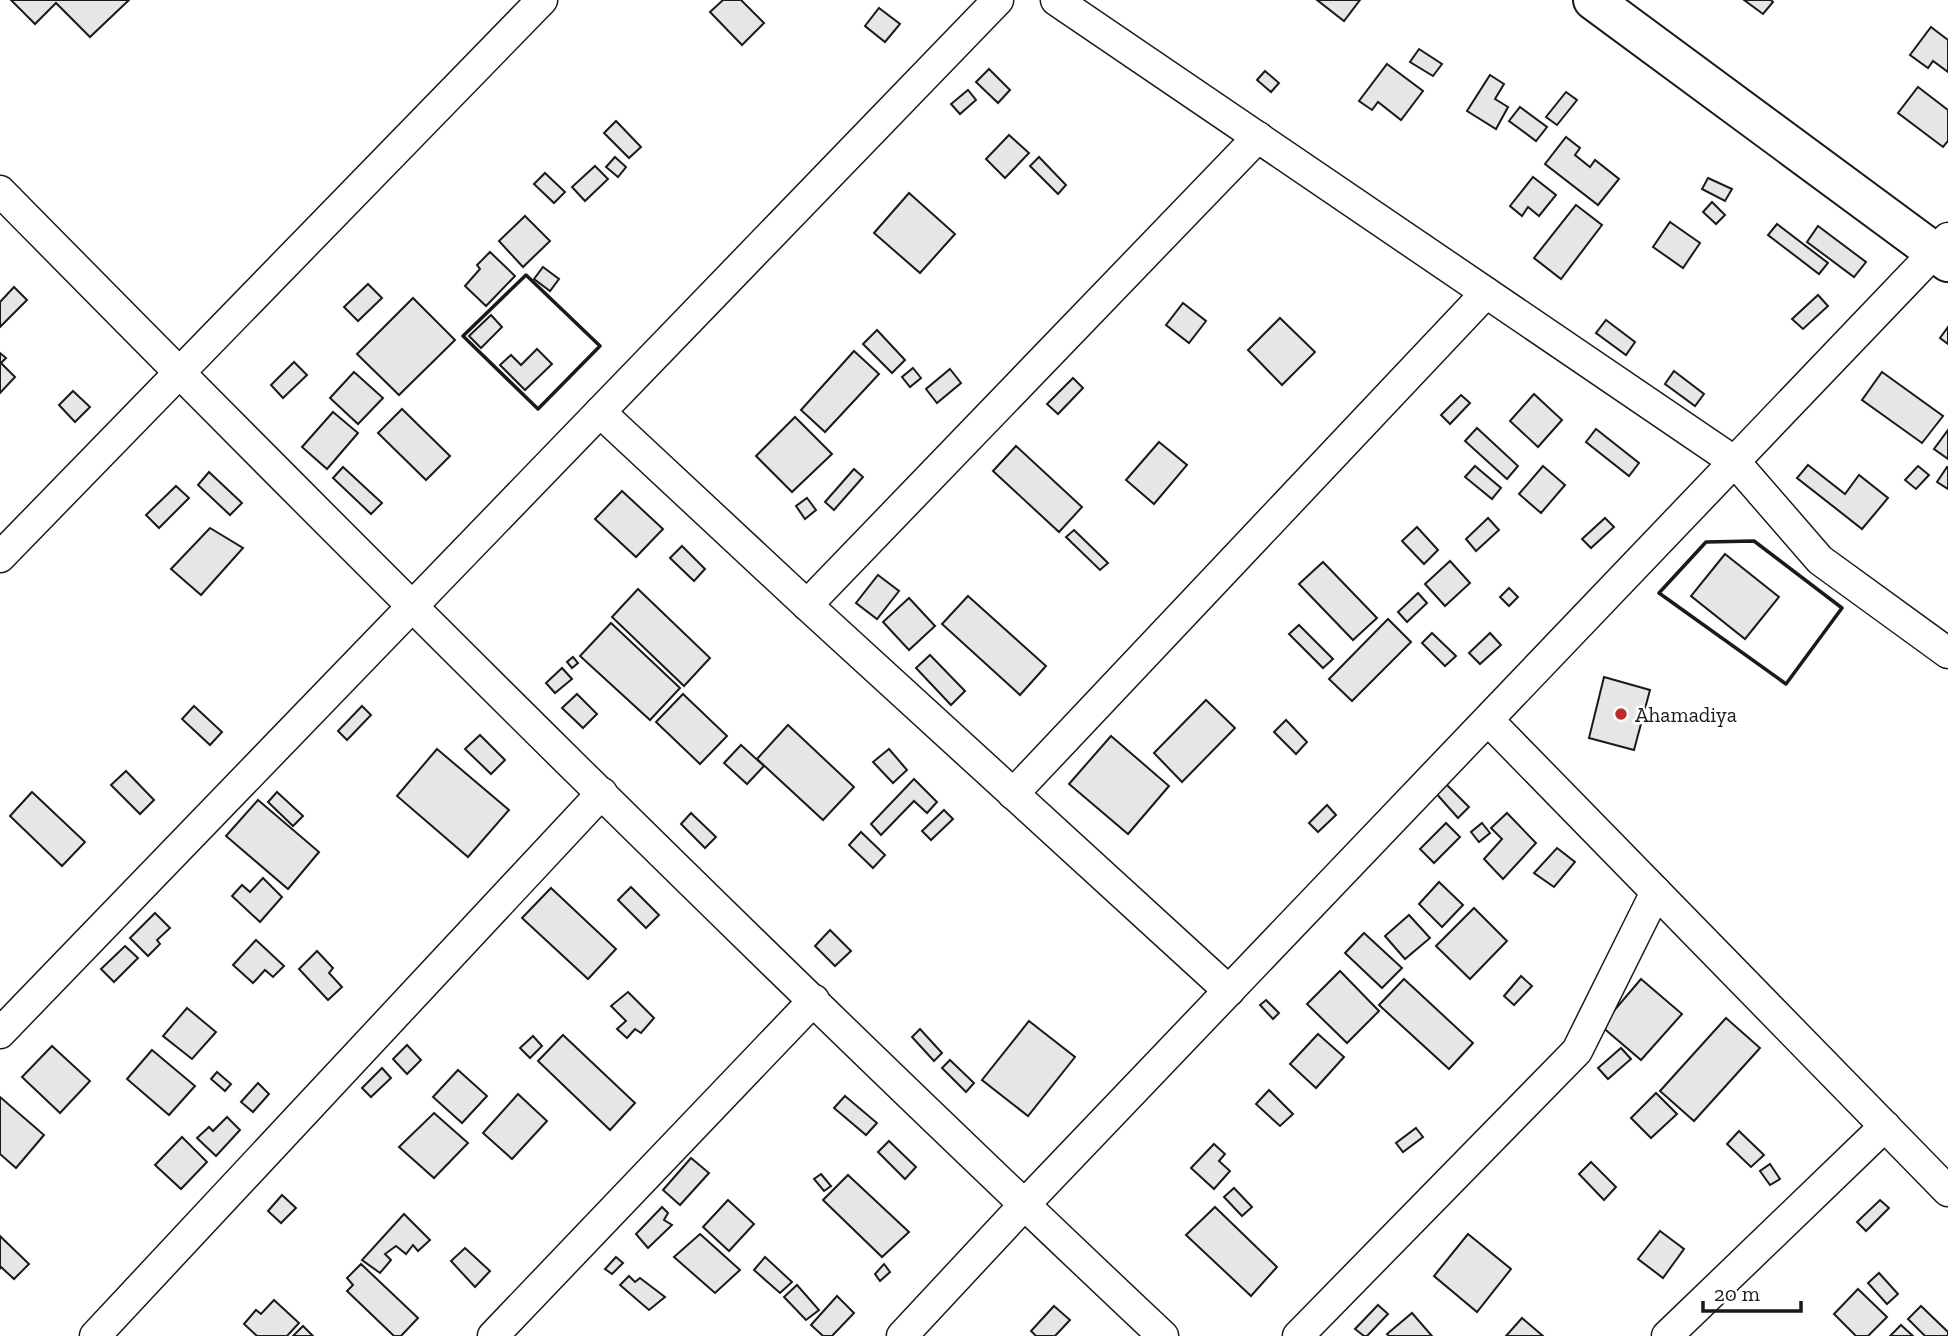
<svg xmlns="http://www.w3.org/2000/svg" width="1948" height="1336" viewBox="0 0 1948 1336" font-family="'Zilla Slab',serif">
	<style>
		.building { fill: #e6e6e6; stroke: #1a1a1a; stroke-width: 2 }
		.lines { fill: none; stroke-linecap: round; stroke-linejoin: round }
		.street-casing { stroke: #1a1a1a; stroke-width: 33 }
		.primary-casing { stroke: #1a1a1a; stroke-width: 42 }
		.street { stroke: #fff; stroke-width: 30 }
		.primary { stroke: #fff; stroke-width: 38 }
		.wall { stroke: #1a1a1a; stroke-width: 3.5 }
		.poi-dot { fill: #c62828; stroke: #fff; stroke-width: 2.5 }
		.labels { text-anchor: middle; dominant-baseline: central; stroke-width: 5; stroke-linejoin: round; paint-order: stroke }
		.poi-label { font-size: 21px; fill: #1a1a1a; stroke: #fff; text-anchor: start }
	</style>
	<rect width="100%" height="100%" fill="#fff"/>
	<!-- building -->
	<g class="building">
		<polygon points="11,0 129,0 90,37 56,3 35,24"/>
		<polygon points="723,0 741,0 764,23 742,45 710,12"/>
		<polygon points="1317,0 1360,0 1344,21"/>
		<polygon points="1744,0 1771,0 1773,2 1763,14"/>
		<polygon points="879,8 900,24 885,42 865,26"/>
		<polygon points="1931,27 1948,40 1948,72 1933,61 1928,68 1910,55"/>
		<polygon points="1419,49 1442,64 1433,76 1410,62"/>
		<polygon points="1387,64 1423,91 1401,120 1378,102 1372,110 1359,101"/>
		<polygon points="989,69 1010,90 998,103 976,82"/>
		<polygon points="1265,71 1279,83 1271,92 1257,80"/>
		<polygon points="1490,75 1504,84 1495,99 1508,107 1496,129 1467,111"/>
		<polygon points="1918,87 1948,110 1948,141 1943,147 1898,113"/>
		<polygon points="968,90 976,100 960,114 951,104"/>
		<polygon points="1566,92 1577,100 1557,125 1546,117"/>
		<polygon points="1520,107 1547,127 1536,141 1509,121"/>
		<polygon points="616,121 641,147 629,158 604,133"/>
		<polygon points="1009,135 1029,153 1005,178 986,159"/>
		<polygon points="1566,137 1580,148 1575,155 1590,167 1595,160 1619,179 1598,205 1545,164"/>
		<polygon points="615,157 626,167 618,177 606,167"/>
		<polygon points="1039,157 1066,185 1058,194 1030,166"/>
		<polygon points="595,166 608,179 585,201 572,187"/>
		<polygon points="545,173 565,192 554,203 534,184"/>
		<polygon points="1533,177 1556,195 1539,216 1528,207 1522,216 1510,206"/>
		<polygon points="1708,178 1732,189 1725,201 1702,189"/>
		<polygon points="909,193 955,234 920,273 874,233"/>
		<polygon points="1712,202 1725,215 1716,224 1703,212"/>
		<polygon points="1576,205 1602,225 1561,279 1534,258"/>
		<polygon points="525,216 550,241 523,267 499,241"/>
		<polygon points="1670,222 1700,243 1683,268 1653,247"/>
		<polygon points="1777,224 1828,263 1819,274 1768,235"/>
		<polygon points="1818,226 1866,262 1854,277 1807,242"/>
		<polygon points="490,252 515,276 486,306 465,286 480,269 477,265"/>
		<polygon points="543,267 559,279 550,291 534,279"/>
		<polygon points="368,284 382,298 358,321 344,307"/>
		<polygon points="14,287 27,300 0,327 0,302"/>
		<polygon points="1818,295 1828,306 1803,329 1792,319"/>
		<polygon points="413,298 455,340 399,395 357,354"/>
		<polygon points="1183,303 1206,321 1189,343 1166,325"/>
		<polygon points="491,315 502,327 481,348 469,336"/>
		<polygon points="1280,318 1315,352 1282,385 1248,350"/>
		<polygon points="1606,320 1635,342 1626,355 1596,333"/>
		<polygon points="1948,327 1948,344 1940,338"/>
		<polygon points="877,330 905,360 892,373 863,344"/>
		<polygon points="537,349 552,364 525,390 500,365 511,355 521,365"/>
		<polygon points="854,351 879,374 825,432 801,410"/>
		<polygon points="0,353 6,358 1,363 15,377 0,393"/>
		<polygon points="294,362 307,375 283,398 271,385"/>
		<polygon points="913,368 921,378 910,387 902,377"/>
		<polygon points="950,369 961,383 937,403 926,389"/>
		<polygon points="1674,371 1704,394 1695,406 1665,384"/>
		<polygon points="354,372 383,398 358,424 330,398"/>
		<polygon points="1882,372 1943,416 1922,443 1862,400"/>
		<polygon points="1073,378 1083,388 1058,414 1047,404"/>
		<polygon points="73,391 90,407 75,422 59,405"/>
		<polygon points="1534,394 1562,420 1538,447 1510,421"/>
		<polygon points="1461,395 1470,403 1450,424 1441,415"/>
		<polygon points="402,409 450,456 426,480 378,433"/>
		<polygon points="333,412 358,433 327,469 302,447"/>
		<polygon points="795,417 832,454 792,492 756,456"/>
		<polygon points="1477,428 1518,466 1507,479 1465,441"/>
		<polygon points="1596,429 1639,463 1629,476 1586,442"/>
		<polygon points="1948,430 1948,459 1934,449"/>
		<polygon points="1159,442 1187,465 1154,504 1126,480"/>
		<polygon points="1016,446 1082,507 1059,532 993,471"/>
		<polygon points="1808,465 1845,494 1859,475 1888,498 1862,529 1797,478"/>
		<polygon points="1475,466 1501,488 1492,499 1465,477"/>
		<polygon points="1543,466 1565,485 1541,513 1519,494"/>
		<polygon points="1918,466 1929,475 1916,489 1905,480"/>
		<polygon points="343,467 382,503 371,514 333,478"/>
		<polygon points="1947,467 1948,467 1948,489 1937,482"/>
		<polygon points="854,469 863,477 834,510 825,502"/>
		<polygon points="209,472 242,503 230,515 198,485"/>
		<polygon points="176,486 189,498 159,528 146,515"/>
		<polygon points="622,491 663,529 636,557 595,519"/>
		<polygon points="807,498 816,510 805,519 796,506"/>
		<polygon points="1488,518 1499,530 1476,551 1466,539"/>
		<polygon points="1605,518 1614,527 1591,548 1582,539"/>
		<polygon points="1417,527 1438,550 1424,564 1402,541"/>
		<polygon points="210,528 243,548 201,595 171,569"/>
		<polygon points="1074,530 1108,563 1100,570 1066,537"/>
		<polygon points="682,546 705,569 694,581 670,558"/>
		<polygon points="1725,554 1779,597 1745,639 1691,596"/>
		<polygon points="1450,561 1470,583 1445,606 1425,584"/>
		<polygon points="1323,562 1377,618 1353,640 1299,584"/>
		<polygon points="878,575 899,591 877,619 856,603"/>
		<polygon points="1509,588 1518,597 1509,606 1500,597"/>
		<polygon points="638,589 710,658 684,686 612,617"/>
		<polygon points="1418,593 1427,603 1407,622 1398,612"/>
		<polygon points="968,596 1046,666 1020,695 942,624"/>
		<polygon points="909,598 935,626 909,650 883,622"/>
		<polygon points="1388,619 1411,642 1352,701 1329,679"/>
		<polygon points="611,623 680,688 650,720 580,656"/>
		<polygon points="1299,625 1333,659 1323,668 1289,634"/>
		<polygon points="1432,633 1456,656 1445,666 1422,643"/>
		<polygon points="1490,633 1501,645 1480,664 1469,653"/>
		<polygon points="930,655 965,691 951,705 916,668"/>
		<polygon points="573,657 578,663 572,668 567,662"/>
		<polygon points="562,668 572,679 555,693 546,683"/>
		<polygon points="1604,677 1650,690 1634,750 1589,738"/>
		<polygon points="577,694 597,714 583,728 562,708"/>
		<polygon points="683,694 727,736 700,764 656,722"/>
		<polygon points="1206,700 1235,728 1182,782 1154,753"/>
		<polygon points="194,706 222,732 210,745 182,719"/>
		<polygon points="362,706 371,715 347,740 338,731"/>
		<polygon points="1286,720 1307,742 1296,754 1274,732"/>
		<polygon points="788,725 854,787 823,820 757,759"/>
		<polygon points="480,735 505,760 491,774 465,749"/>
		<polygon points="1111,736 1169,786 1128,834 1069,784"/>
		<polygon points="741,745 764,766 747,784 724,763"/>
		<polygon points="437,749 509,810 468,857 397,796"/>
		<polygon points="889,749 907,770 893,783 873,762"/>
		<polygon points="126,771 154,800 140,814 111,785"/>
		<polygon points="914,779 937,802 927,813 914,801 881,835 871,824"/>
		<polygon points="1444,782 1469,807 1458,818 1434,791"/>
		<polygon points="32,792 85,842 62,866 10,816"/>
		<polygon points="277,792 303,816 293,826 268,802"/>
		<polygon points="258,800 319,852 288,889 226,836"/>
		<polygon points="1327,805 1336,815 1318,832 1309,823"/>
		<polygon points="944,810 953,819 931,840 922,831"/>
		<polygon points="691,813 716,837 705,848 681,824"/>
		<polygon points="1507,813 1536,843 1503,879 1484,859 1502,839 1491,828"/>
		<polygon points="1446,823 1460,837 1434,863 1420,849"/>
		<polygon points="1482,823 1490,833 1479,842 1471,832"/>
		<polygon points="861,832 885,855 873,868 849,845"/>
		<polygon points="1557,848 1575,862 1554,887 1534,873"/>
		<polygon points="263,878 282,897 260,922 232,896 242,885 250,892"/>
		<polygon points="1439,882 1463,905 1442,927 1419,904"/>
		<polygon points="631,887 659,915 646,928 618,900"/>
		<polygon points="551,888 616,949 588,979 522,918"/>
		<polygon points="1474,908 1507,941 1470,979 1436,946"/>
		<polygon points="155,913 170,928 157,940 160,944 148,956 130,938"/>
		<polygon points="1409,915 1430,938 1405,959 1385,936"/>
		<polygon points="830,930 851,951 835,966 815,946"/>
		<polygon points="1364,933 1402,968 1382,988 1345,953"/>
		<polygon points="256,940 284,966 273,977 265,970 253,983 233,965"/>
		<polygon points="125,946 138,958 114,982 101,969"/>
		<polygon points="317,951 333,968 329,973 342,987 328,1000 299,969"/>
		<polygon points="1340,971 1379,1011 1347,1043 1307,1004"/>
		<polygon points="1521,976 1532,986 1514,1005 1504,996"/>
		<polygon points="1404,979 1473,1043 1449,1069 1379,1005"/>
		<polygon points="1641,979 1682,1014 1641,1060 1601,1026"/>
		<polygon points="628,992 654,1018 641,1033 635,1029 627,1038 617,1029 626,1021 611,1006"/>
		<polygon points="1266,1000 1279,1013 1273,1019 1260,1005"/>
		<polygon points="187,1008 216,1032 192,1059 163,1036"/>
		<polygon points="1726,1018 1760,1048 1694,1121 1660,1091"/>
		<polygon points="1029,1021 1075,1057 1028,1116 982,1080"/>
		<polygon points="920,1029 942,1053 934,1061 912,1037"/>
		<polygon points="1318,1034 1344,1057 1316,1088 1290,1064"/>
		<polygon points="563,1035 635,1103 610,1130 538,1061"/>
		<polygon points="533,1036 542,1046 530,1058 520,1048"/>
		<polygon points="407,1045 421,1060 407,1074 393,1059"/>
		<polygon points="52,1046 90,1081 60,1113 22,1077"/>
		<polygon points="1621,1048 1631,1059 1608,1079 1598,1068"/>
		<polygon points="152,1050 195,1086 169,1115 127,1079"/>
		<polygon points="950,1060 974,1083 966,1092 942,1068"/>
		<polygon points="382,1068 391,1078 371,1097 362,1088"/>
		<polygon points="458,1070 487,1096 462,1123 433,1097"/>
		<polygon points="217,1072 231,1084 225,1091 211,1079"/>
		<polygon points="258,1083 269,1094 253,1112 241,1102"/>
		<polygon points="1269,1090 1293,1114 1280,1126 1256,1104"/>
		<polygon points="1656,1093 1677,1114 1651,1138 1631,1118"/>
		<polygon points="518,1094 547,1121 512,1159 483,1133"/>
		<polygon points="845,1096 877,1123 866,1135 834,1108"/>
		<polygon points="0,1097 44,1135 16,1168 0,1154"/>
		<polygon points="434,1113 468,1143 434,1178 399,1147"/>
		<polygon points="227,1117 240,1130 216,1156 197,1138 209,1127 213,1131"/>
		<polygon points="1416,1128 1423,1137 1403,1152 1396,1143"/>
		<polygon points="1739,1131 1764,1155 1751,1167 1727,1144"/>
		<polygon points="182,1137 207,1162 181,1189 155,1165"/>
		<polygon points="889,1141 916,1167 905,1179 878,1152"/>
		<polygon points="1214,1144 1225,1154 1219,1161 1230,1171 1214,1189 1191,1168"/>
		<polygon points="691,1158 709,1173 680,1205 663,1190"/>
		<polygon points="1591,1162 1616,1187 1604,1200 1579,1174"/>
		<polygon points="1770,1164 1780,1179 1770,1185 1760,1171"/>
		<polygon points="821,1174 831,1186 824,1191 814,1179"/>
		<polygon points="848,1175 909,1232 882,1257 823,1200"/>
		<polygon points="1234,1188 1252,1207 1242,1216 1224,1197"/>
		<polygon points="282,1195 296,1208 281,1223 268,1211"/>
		<polygon points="728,1200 754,1224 729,1251 703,1227"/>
		<polygon points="1880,1200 1889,1208 1866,1231 1857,1222"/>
		<polygon points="662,1207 668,1213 664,1220 672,1225 648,1248 636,1234"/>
		<polygon points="1215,1207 1277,1267 1251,1296 1186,1235"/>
		<polygon points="404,1214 430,1240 418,1251 413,1245 406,1254 396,1246 385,1254 391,1260 380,1273 362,1260"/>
		<polygon points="1660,1231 1684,1249 1663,1278 1638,1259"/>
		<polygon points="700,1234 740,1270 715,1293 674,1257"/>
		<polygon points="1468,1234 1511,1269 1477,1312 1434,1276"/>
		<polygon points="0,1236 29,1264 14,1279 1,1267 0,1269"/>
		<polygon points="465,1248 490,1271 475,1287 451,1261"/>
		<polygon points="616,1257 623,1263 612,1274 605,1269"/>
		<polygon points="765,1257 792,1282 780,1293 754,1270"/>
		<polygon points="361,1264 418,1318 401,1336 394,1336 347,1291 353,1285 347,1278"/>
		<polygon points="884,1264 890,1272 880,1281 875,1274"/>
		<polygon points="1879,1273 1898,1294 1887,1304 1868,1283"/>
		<polygon points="629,1276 635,1282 640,1278 665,1297 649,1310 620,1285"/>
		<polygon points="797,1285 819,1310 806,1320 784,1297"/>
		<polygon points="1858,1289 1887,1317 1868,1336 1856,1336 1834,1314"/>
		<polygon points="837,1296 854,1313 832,1336 823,1336 811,1325"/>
		<polygon points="274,1300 299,1323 287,1336 257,1336 244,1324 256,1310 261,1314"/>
		<polygon points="1378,1305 1388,1314 1367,1336 1364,1336 1355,1329"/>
		<polygon points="1054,1306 1070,1320 1055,1336 1036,1336 1031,1331"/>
		<polygon points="1921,1306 1948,1332 1948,1336 1925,1336 1908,1319"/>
		<polygon points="1412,1313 1432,1336 1389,1336 1387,1334"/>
		<polygon points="1522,1318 1543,1336 1506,1336"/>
		<polygon points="1901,1325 1913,1336 1890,1336"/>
		<polygon points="303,1326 313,1336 293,1336"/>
	</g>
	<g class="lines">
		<defs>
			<g id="street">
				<polyline points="1056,0 1735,462 1820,560 1948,653"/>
				<path d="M0 191C382 579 767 963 1163 1336"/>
				<polyline points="600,412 807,605 1229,991"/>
				<polyline points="0,557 542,0"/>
				<polyline points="807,605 1258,137"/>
				<polyline points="1488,720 1948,1191"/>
				<polyline points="1013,794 1486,293"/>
				<polyline points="0,1033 998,0"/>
				<polyline points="95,1336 602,793"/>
				<polyline points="493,1336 814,1000"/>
				<polyline points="902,1336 1024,1205 1948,238"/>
				<polyline points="1298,1336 1577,1051 1656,892"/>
				<polyline points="1667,1336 1885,1126"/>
			</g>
			<polyline id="primary" points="1593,0 1948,262"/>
		</defs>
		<!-- street casing -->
		<use href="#street" class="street-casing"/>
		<!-- primary casing -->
		<use href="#primary" class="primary-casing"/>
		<!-- street -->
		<use href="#street" class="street"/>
		<!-- primary -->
		<use href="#primary" class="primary"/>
		<!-- wall -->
		<g class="wall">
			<polygon points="526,275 600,346 538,409 463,336"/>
			<polygon points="1754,541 1842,608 1786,684 1659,593 1706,542"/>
		</g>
	</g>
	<!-- markers -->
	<circle class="poi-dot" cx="1621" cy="714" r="7"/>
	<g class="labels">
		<!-- poi labels -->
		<g class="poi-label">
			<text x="1635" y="714">Ahamadiya</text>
		</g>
	</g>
	<!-- scale -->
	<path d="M1703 1301v10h98v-10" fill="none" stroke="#1a1a1a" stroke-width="3.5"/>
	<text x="1714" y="1301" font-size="21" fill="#1a1a1a" stroke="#ffffff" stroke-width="5" paint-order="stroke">20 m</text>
</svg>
